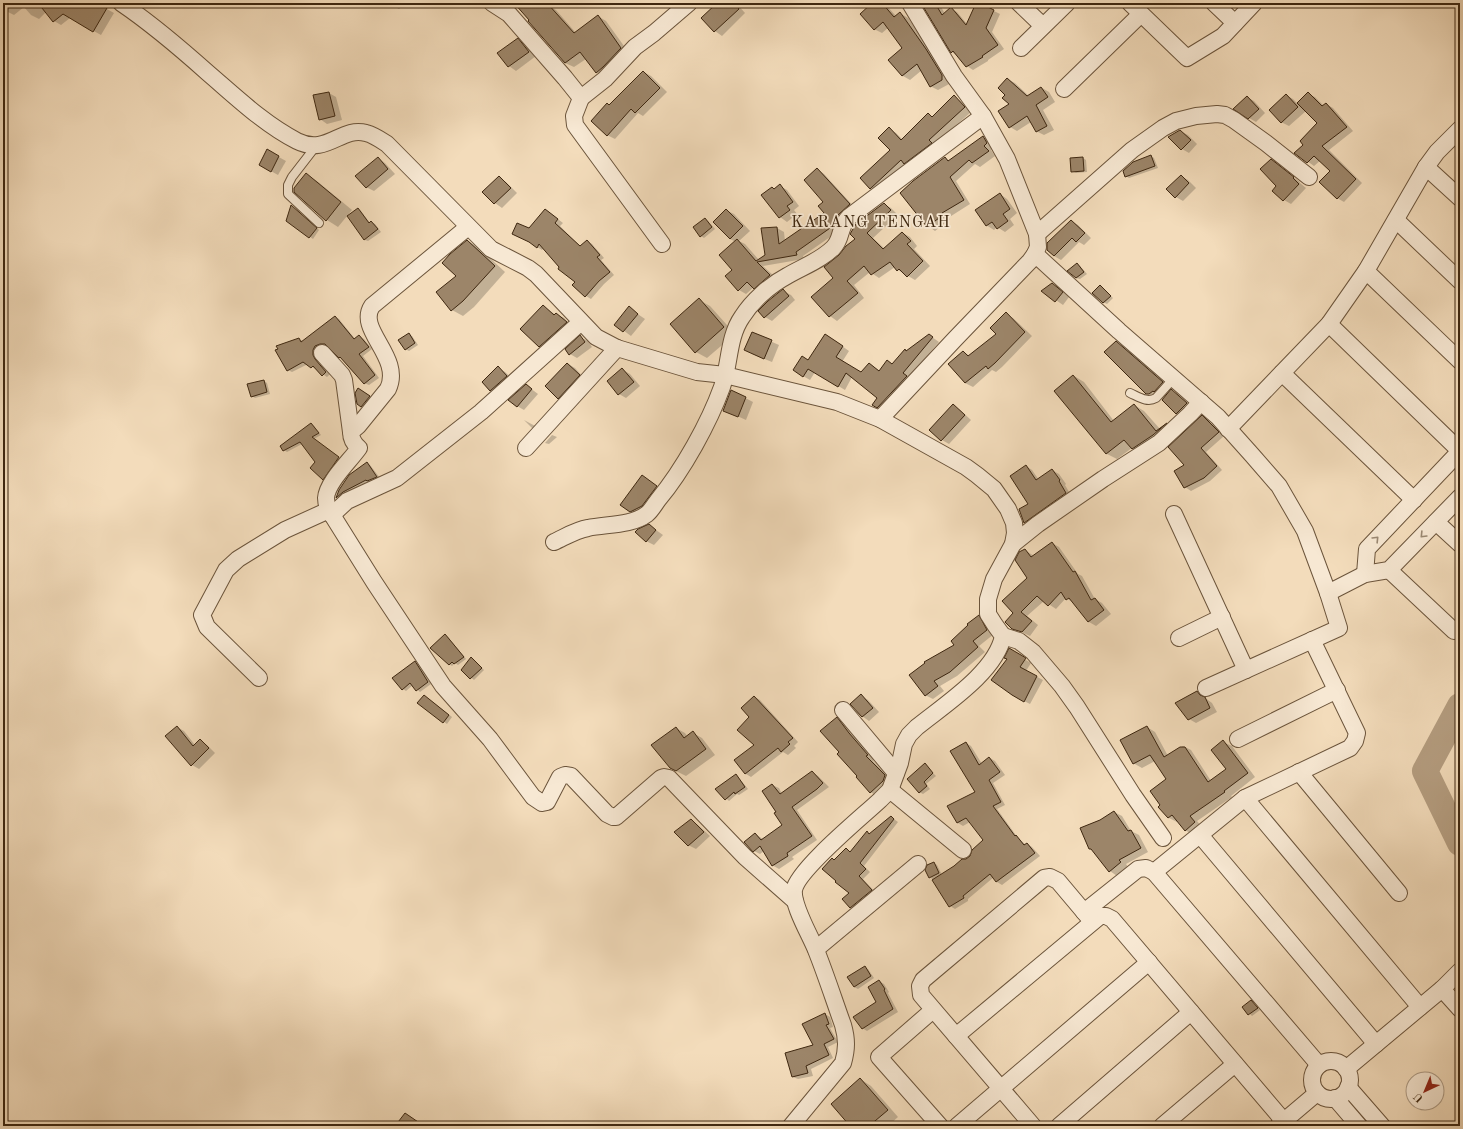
<svg xmlns="http://www.w3.org/2000/svg" width="1463" height="1129" viewBox="0 0 1463 1129" font-family="'Old Standard TT',serif">
	<style>
		.shadow { fill: #0003 }
		.lines { fill: none; stroke-linecap: round; stroke-linejoin: round }
		.river { stroke: #b59e81; stroke-width: 26 }
		.building { fill: #9c8569; stroke: #3e2710 }
		.lane-casing { stroke: #6b543b; stroke-width: 10 }
		.street-casing { stroke: #6b543b; stroke-width: 18 }
		.lane { stroke: #f7e8d3; stroke-width: 8 }
		.street { stroke: #f7e8d3; stroke-width: 16 }
		.oneway { stroke: #9a8872 }
		.labels { text-anchor: middle; dominant-baseline: central; stroke-width: 3.5; stroke-linejoin: round; paint-order: stroke }
		.quarter-label { font-size: 16px; letter-spacing: 1px; fill: #3e2710; stroke: #f7e8d3 }
	</style>
	<rect width="100%" height="100%" fill="#f3dcbb"/>
	<filter id="stains"><feTurbulence type="fractalNoise" baseFrequency=".005" numOctaves="4"/><feColorMatrix values="0 0 0 0 .2 0 0 0 0 .09 0 0 0 0 .02 0 0 0 .5 -.17"/></filter>
	<radialGradient id="worn" r=".72"><stop offset=".6" stop-color="#630" stop-opacity="0"/><stop offset="1" stop-color="#630" stop-opacity=".3"/></radialGradient>
	<!-- shadow -->
	<g class="shadow">
		<polygon points="3,3 96,3 114,13 101,35 70,18 61,25 54,21 46,12 39,19 31,15 24,7 14,15 6,11 3,6"/>
		<polygon points="389,3 405,3 399,9"/>
		<polygon points="520,3 545,3 556,10 576,33 598,16 606,21 629,53 605,77 596,72 586,59 574,67 565,63 530,20"/>
		<polygon points="719,3 736,3 745,13 722,36 715,31"/>
		<polygon points="843,3 852,3 848,6"/>
		<polygon points="874,3 884,3 896,16 900,13 908,18 934,54 951,83 938,90 930,86 922,70 910,80 903,76 890,60 903,49 888,28 882,33 874,29"/>
		<polygon points="922,3 939,3 945,14 951,9 957,12 967,24 977,3 994,11 1000,14 992,32 1004,49 988,60 988,61 973,70 967,66 958,56 952,52"/>
		<polygon points="518,39 525,44 536,56 516,71 509,66"/>
		<polygon points="644,72 651,76 667,92 643,116 638,113 615,139 607,135 607,104 610,105"/>
		<polygon points="1007,79 1015,83 1029,96 1042,88 1049,92 1055,102 1043,110 1054,130 1044,135 1036,131 1031,122 1017,131 1010,127 1010,105 1006,95"/>
		<polygon points="329,93 336,97 342,120 327,124 320,119"/>
		<polygon points="1308,94 1315,97 1324,106 1326,104 1333,108 1353,131 1329,150 1362,183 1344,202 1337,198 1332,171 1321,160 1314,166 1296,153 1304,145 1319,123 1306,111 1289,126 1281,122 1286,95 1293,99 1298,104"/>
		<polygon points="954,97 960,101 971,112 935,144 878,192 871,188 892,150 889,129 896,133 902,139 929,115 933,117"/>
		<polygon points="1247,97 1254,101 1265,113 1256,122 1249,118"/>
		<polygon points="1180,131 1188,135 1197,144 1189,153 1182,149"/>
		<polygon points="983,137 991,141 994,148 991,150 995,156 980,167 975,164 956,181 970,204 948,218 950,219 935,231 928,226 902,193 945,158 950,161"/>
		<polygon points="268,151 286,161 278,175 260,165"/>
		<polygon points="1151,156 1154,158 1158,168 1129,178 1126,176"/>
		<polygon points="378,158 385,163 395,174 374,191 366,187"/>
		<polygon points="1083,158 1086,160 1087,172 1076,173 1072,171"/>
		<polygon points="1271,160 1300,182 1300,183 1306,188 1291,204 1284,200 1278,186"/>
		<polygon points="817,169 824,174 856,209 840,230 803,256 804,259 763,266 774,276 762,292 754,287 746,294 739,290 733,270 736,242 730,239 726,210 734,214 750,231 739,241 745,244 759,260 766,255 777,228 784,232 785,241 825,213"/>
		<polygon points="306,175 317,181 352,210 338,227 327,220 294,191"/>
		<polygon points="1181,176 1188,180 1196,188 1183,201 1176,197"/>
		<polygon points="499,178 506,182 517,193 502,208 495,203 484,192"/>
		<polygon points="780,186 787,190 799,206 794,210 797,214 787,222 780,217 772,188 775,189"/>
		<polygon points="1000,194 1007,199 1017,213 1010,219 1014,225 1005,232 997,227 994,230 986,225"/>
		<polygon points="884,204 891,208 898,215 873,238 885,249 903,233 910,237 917,246 914,249 930,266 915,280 898,270 895,267 879,278 870,272 854,285 864,298 837,321 830,316 813,297 834,279 840,256 856,239"/>
		<polygon points="292,206 319,230 313,239 287,221"/>
		<polygon points="358,209 361,211 370,223 371,222 375,224 381,232 368,241 365,240 348,216"/>
		<polygon points="546,210 563,223 560,226 581,247 587,241 592,244 604,258 601,260 614,275 604,284 591,299 586,296 577,281 560,267 544,248 542,250 537,247 529,230"/>
		<polygon points="705,219 708,221 715,229 704,238 701,236"/>
		<polygon points="1071,221 1078,225 1091,238 1084,245 1079,242 1061,260 1054,256"/>
		<polygon points="468,241 478,247 505,272 474,307 463,316 452,310 457,276"/>
		<polygon points="1077,264 1080,266 1087,274 1080,279 1076,278"/>
		<polygon points="1052,284 1060,288 1069,297 1063,305 1043,291"/>
		<polygon points="1100,286 1113,298 1107,304 1103,302"/>
		<polygon points="783,291 791,295 795,300 772,321 765,317"/>
		<polygon points="699,300 710,306 735,334 707,358 696,352"/>
		<polygon points="543,306 556,315 557,314 564,318 573,327 546,351 539,347"/>
		<polygon points="629,308 645,319 631,336 616,325"/>
		<polygon points="1006,314 1013,318 1032,336 1002,367 996,372 992,370 973,387 965,383 964,352 970,356 997,334"/>
		<polygon points="335,317 339,319 355,339 359,336 364,339 372,349 363,356 379,378 369,385 364,383 330,346 325,346 320,348 317,358 319,363 330,374 327,377 308,364 292,372 288,370 299,339 303,341"/>
		<polygon points="752,333 779,345 772,362 752,354"/>
		<polygon points="409,334 412,336 418,345 409,351 405,349"/>
		<polygon points="929,335 939,342 909,377 885,411 874,404 879,398 852,377 845,390 815,372 810,380 803,376 808,361 832,339 849,351 842,362 861,373 869,364 880,371 888,361 893,364"/>
		<polygon points="580,337 588,341 592,347 577,358 570,354"/>
		<polygon points="1116,342 1127,349 1174,389 1172,391 1179,395 1194,408 1184,418 1176,413 1162,399 1158,400 1147,393"/>
		<polygon points="568,364 575,368 586,380 566,402 559,398"/>
		<polygon points="498,368 505,372 514,380 498,394 491,390"/>
		<polygon points="623,370 630,374 640,386 626,398 619,394"/>
		<polygon points="1074,376 1084,382 1114,421 1134,405 1144,411 1160,429 1167,424 1176,429 1143,454 1132,448 1117,459 1107,454 1055,391"/>
		<polygon points="264,381 267,383 270,394 255,398 252,396"/>
		<polygon points="526,385 538,394 524,410 517,406"/>
		<polygon points="732,391 753,402 746,420 724,410"/>
		<polygon points="366,393 377,401 369,410 358,403"/>
		<polygon points="953,406 960,410 971,420 949,444 942,440 930,430"/>
		<polygon points="1202,417 1208,420 1224,436 1206,452 1222,470 1210,481 1191,491 1185,487 1186,465"/>
		<polygon points="524,420 537,427 534,430"/>
		<polygon points="311,424 314,426 321,435 314,439 341,459 326,481 323,479 317,462 302,444 287,452 284,450"/>
		<polygon points="552,435 557,437 549,444 545,443"/>
		<polygon points="367,463 370,465 380,478 371,482 369,481 340,498 337,497"/>
		<polygon points="1026,466 1032,470 1039,480 1052,470 1059,474 1066,484 1065,485 1072,497 1031,526 1024,523 1030,504"/>
		<polygon points="648,480 662,490 636,514 630,511"/>
		<polygon points="649,525 663,535 654,545 646,541"/>
		<polygon points="1052,543 1059,547 1078,574 1082,576 1095,599 1102,603 1111,614 1096,626 1089,622 1074,603 1066,598 1056,609 1044,601 1027,616 1038,625 1030,636 1013,628 1014,613 1029,578 1025,550 1034,556"/>
		<polygon points="979,616 986,620 994,634 979,646 985,652 957,676 940,686 944,691 933,699 925,695 926,663 956,645"/>
		<polygon points="445,635 448,637 466,659 458,665 455,663 452,666 449,664"/>
		<polygon points="1009,650 1031,663 1026,671 1043,680 1030,704 1012,695 1009,659"/>
		<polygon points="472,658 484,670 474,680 462,670"/>
		<polygon points="415,662 418,664 431,684 420,692 413,685 406,691 403,689"/>
		<polygon points="1197,692 1212,703 1217,712 1196,723 1189,719"/>
		<polygon points="861,696 868,700 879,712 869,721 862,716"/>
		<polygon points="755,697 760,700 798,742 794,746 796,748 788,755 783,752 751,777 746,774 735,760 756,745 750,717"/>
		<polygon points="427,698 452,717 447,724 419,703"/>
		<polygon points="837,718 844,722 856,738 875,759 873,761 892,780 878,796 870,792 840,753"/>
		<polygon points="177,727 184,731 195,745 200,740 207,745 215,753 199,769 192,765 166,736"/>
		<polygon points="1147,727 1155,732 1168,756 1183,746 1191,750 1211,781 1228,770 1223,742 1232,746 1255,777 1231,796 1232,797 1197,821 1202,827 1193,835 1185,830 1178,821 1177,822 1169,818 1160,807 1168,779 1155,761 1142,768 1133,763"/>
		<polygon points="676,728 685,733 687,736 693,733 702,738 715,755 686,776 670,768"/>
		<polygon points="966,743 971,746 982,764 990,758 995,761 1005,775 993,783 1005,805 997,809 1018,838 1026,845 1027,844 1032,847 1040,856 1002,885 997,882 994,877 968,899 968,901 955,909 950,906 926,870 934,863 937,865 942,875 971,857 984,841 970,822 963,826 958,823 949,807 976,792"/>
		<polygon points="925,765 936,776 926,784 930,789 923,794 919,792"/>
		<polygon points="812,772 818,776 829,787 797,810 817,840 792,857 794,859 779,869 772,865 764,851 760,854 754,851 755,834 763,839 783,826 778,812 772,785 779,788 782,794"/>
		<polygon points="736,776 739,778 748,789 739,795 737,794 729,801 717,789"/>
		<polygon points="1114,812 1122,816 1131,831 1139,835 1148,852 1126,864 1128,867 1117,876 1110,871 1094,851 1090,849 1100,821"/>
		<polygon points="891,817 898,822 864,866 870,872 863,879 876,893 855,910 851,908 843,899 850,893 835,861 846,849 850,852 867,833 870,834"/>
		<polygon points="691,820 698,825 710,836 696,849 688,845"/>
		<polygon points="865,967 868,969 874,978 858,989 854,987"/>
		<polygon points="879,981 884,984 889,992 888,993 898,1012 867,1031 862,1028 877,1003"/>
		<polygon points="1251,1001 1260,1010 1252,1016 1243,1007"/>
		<polygon points="825,1014 830,1017 833,1027 830,1028 838,1042 828,1047 833,1058 811,1069 813,1076 798,1079 793,1077 814,1046"/>
		<polygon points="860,1079 871,1086 898,1117 888,1126 852,1126"/>
	</g>
	<g class="lines">
		<!-- river -->
		<polyline class="river" points="1460,706 1425,771 1460,843"/>
	</g>
	<!-- building -->
	<g class="building">
		<polygon points="38,3 98,3 107,8 93,32 63,14 53,22"/>
		<polygon points="514,3 547,3 574,33 598,15 621,48 603,67 596,73 580,52 565,63 528,21 529,20"/>
		<polygon points="717,3 734,3 739,9 714,32 701,18"/>
		<polygon points="872,3 882,3 894,17 900,12 926,49 942,75 942,80 930,87 917,64 902,76 888,60 902,48 883,22 874,30 860,14"/>
		<polygon points="921,3 935,3 942,15 951,7 966,25 976,3 980,3 994,10 986,28 998,45 982,56 983,57 966,67 953,51 951,53"/>
		<polygon points="518,38 529,52 508,67 497,53"/>
		<polygon points="643,71 660,88 635,113 631,109 607,136 591,121 607,103 609,105"/>
		<polygon points="1007,78 1027,96 1041,87 1048,97 1036,105 1047,126 1036,132 1027,116 1009,128 998,111 1009,104 1002,98 1005,95 998,88"/>
		<polygon points="329,92 335,116 319,120 313,95"/>
		<polygon points="1308,92 1322,106 1326,103 1347,127 1322,146 1356,179 1337,199 1319,182 1330,171 1314,156 1307,163 1294,153 1303,145 1300,141 1317,123 1297,103"/>
		<polygon points="1286,94 1298,107 1281,123 1269,110"/>
		<polygon points="954,95 965,107 929,140 932,143 904,164 901,160 870,189 860,178 890,150 878,138 889,127 901,140 928,113 932,117"/>
		<polygon points="1247,96 1259,109 1248,119 1233,109"/>
		<polygon points="1180,130 1191,140 1181,150 1168,137"/>
		<polygon points="983,136 987,143 984,146 989,151 972,163 969,160 950,177 964,200 942,213 943,215 927,227 900,193 913,181 945,157 948,161"/>
		<polygon points="267,149 279,156 271,172 259,165"/>
		<polygon points="1151,155 1155,166 1125,177 1123,171 1133,162"/>
		<polygon points="378,157 388,169 366,188 355,176"/>
		<polygon points="1083,157 1084,171 1071,172 1070,158"/>
		<polygon points="1271,159 1294,177 1293,178 1299,184 1283,201 1272,191 1276,186 1260,169"/>
		<polygon points="817,168 850,204 838,215 833,226 796,252 797,255 757,262 770,275 754,289 747,282 738,291 725,276 732,270 719,255 737,239 756,261 765,255 761,228 777,227 779,244 824,213 818,206 823,202 804,180"/>
		<polygon points="306,173 341,202 326,221 294,192 294,188"/>
		<polygon points="1181,175 1189,183 1175,198 1166,189"/>
		<polygon points="499,176 511,188 494,204 482,192"/>
		<polygon points="780,184 793,202 787,206 790,210 779,218 761,195 772,187 774,189"/>
		<polygon points="1000,193 1010,209 1003,214 1008,221 997,229 992,222 986,226 975,210"/>
		<polygon points="884,203 891,210 867,233 883,249 902,232 911,241 907,244 923,261 907,277 899,269 897,271 890,262 871,275 864,266 847,281 858,293 829,317 811,297 833,278 824,267 839,255 846,246 855,239 850,234 856,224"/>
		<polygon points="291,205 317,228 309,238 286,221"/>
		<polygon points="358,208 369,223 371,221 378,229 364,240 347,216"/>
		<polygon points="545,209 558,219 555,223 580,246 587,240 600,255 597,257 610,272 599,281 585,297 572,285 575,282 558,269 559,267 539,244 537,248 529,242 512,234 517,223 529,228"/>
		<polygon points="726,209 743,226 730,239 713,222"/>
		<polygon points="705,218 712,227 700,237 693,227"/>
		<polygon points="1071,220 1085,233 1076,242 1072,238 1054,256 1047,250 1047,243"/>
		<polygon points="467,240 495,266 463,301 451,311 436,292 456,276 442,263 450,254"/>
		<polygon points="1077,263 1084,272 1076,278 1067,271"/>
		<polygon points="1052,283 1063,292 1055,302 1041,291"/>
		<polygon points="1100,285 1111,296 1103,303 1092,293"/>
		<polygon points="783,289 789,296 764,318 758,311 768,301"/>
		<polygon points="699,298 724,327 695,353 670,324"/>
		<polygon points="543,305 554,315 556,313 567,322 539,347 520,329"/>
		<polygon points="629,306 638,314 623,332 614,325"/>
		<polygon points="1006,312 1025,332 995,363 988,369 986,366 965,383 948,364 963,351 968,356 996,334 990,328"/>
		<polygon points="335,316 354,339 359,335 369,347 359,354 375,375 364,384 340,357 339,358 325,344 320,344 315,346 313,350 313,355 315,359 326,372 322,376 313,366 311,368 303,362 287,371 275,350 278,349 276,346 299,338 301,342"/>
		<polygon points="752,332 772,340 764,359 744,350"/>
		<polygon points="409,333 415,343 405,350 398,340"/>
		<polygon points="825,334 843,346 836,357 861,372 869,363 879,371 887,360 892,364 905,349 906,351 929,334 933,337 903,373 907,376 877,408 872,405 877,398 846,373 838,387 808,369 803,377 793,370 802,356 808,360"/>
		<polygon points="580,335 585,342 569,355 565,349"/>
		<polygon points="1116,341 1163,382 1154,392 1153,391 1149,394 1146,394 1104,352"/>
		<polygon points="567,363 580,375 558,399 545,386"/>
		<polygon points="498,366 507,376 490,391 482,382"/>
		<polygon points="622,368 634,382 618,395 607,381"/>
		<polygon points="1073,375 1111,422 1134,404 1156,431 1167,423 1153,435 1132,449 1124,440 1106,454 1054,391"/>
		<polygon points="264,380 267,392 251,397 247,384"/>
		<polygon points="526,384 532,389 517,407 508,400"/>
		<polygon points="358,388 370,396 361,407 357,404 355,393"/>
		<polygon points="1171,389 1187,403 1176,414 1162,400"/>
		<polygon points="731,390 746,397 738,417 723,411"/>
		<polygon points="953,404 965,415 941,441 929,430"/>
		<polygon points="1202,415 1219,432 1201,448 1217,466 1204,478 1184,488 1174,471 1184,465 1168,447"/>
		<polygon points="311,423 319,433 312,437 339,457 323,480 310,468 315,462 300,442 283,451 280,446"/>
		<polygon points="367,462 377,477 367,481 366,480 343,492 336,498 339,490 349,475"/>
		<polygon points="1026,465 1036,480 1052,469 1060,480 1059,481 1066,493 1024,523 1019,509 1028,504 1010,476"/>
		<polygon points="642,475 657,486 642,506 630,512 620,505"/>
		<polygon points="649,524 656,530 646,542 635,532 638,529"/>
		<polygon points="1052,542 1073,572 1075,571 1091,600 1095,598 1104,610 1088,622 1069,598 1066,600 1061,592 1048,606 1037,596 1021,612 1032,621 1022,632 1012,629 1005,622 1013,613 1002,601 1027,578 1015,560 1019,552 1025,549 1031,557"/>
		<polygon points="979,615 987,630 973,641 978,647 950,672 934,681 938,686 925,696 909,675 925,663 924,662 954,645 951,641 968,625 967,624"/>
		<polygon points="445,634 464,657 454,664 452,662 449,665 430,648"/>
		<polygon points="1009,648 1026,658 1020,667 1037,676 1024,702 1012,695 991,680 1007,659 1004,658"/>
		<polygon points="471,657 482,668 470,679 461,670"/>
		<polygon points="415,661 428,682 416,691 410,683 402,690 392,678"/>
		<polygon points="1197,691 1200,695 1205,697 1210,708 1188,720 1175,703"/>
		<polygon points="861,694 873,708 862,717 850,704"/>
		<polygon points="424,695 449,715 443,723 417,703"/>
		<polygon points="754,696 793,738 788,742 790,744 781,752 778,748 745,774 734,760 754,745 737,730 749,717 741,708"/>
		<polygon points="837,717 849,733 868,755 866,756 885,775 883,781 870,793 856,777 857,776 837,754 839,752 820,731"/>
		<polygon points="177,726 193,746 200,739 209,748 191,766 165,736"/>
		<polygon points="1147,726 1164,757 1180,747 1185,747 1208,782 1226,769 1211,750 1223,740 1248,773 1224,791 1225,792 1190,816 1195,822 1185,831 1172,815 1168,818 1158,807 1160,805 1150,791 1166,779 1150,755 1133,764 1120,740"/>
		<polygon points="676,727 684,738 693,731 706,749 676,771 670,768 651,745"/>
		<polygon points="966,742 979,765 989,757 1000,772 989,780 1001,802 993,806 1015,836 1016,835 1024,845 1027,843 1035,853 996,882 990,874 963,896 964,898 949,907 932,880 954,866 962,859 966,859 970,856 972,850 983,840 966,818 957,823 947,806 975,792 950,751"/>
		<polygon points="925,763 933,773 924,782 927,786 919,793 907,779"/>
		<polygon points="812,771 823,783 817,789 792,807 812,836 787,853 788,856 772,866 760,846 753,852 744,842 755,833 761,840 782,825 774,813 776,812 762,791 772,784 780,794"/>
		<polygon points="736,774 745,787 735,794 734,792 725,800 715,789"/>
		<polygon points="1114,811 1128,831 1131,830 1141,848 1119,860 1121,862 1109,872 1091,849 1089,849 1080,828 1100,820"/>
		<polygon points="891,816 894,819 860,863 866,869 859,876 872,890 850,908 842,899 849,893 835,882 836,881 822,869 832,858 834,860 846,848 850,852 867,831 869,834"/>
		<polygon points="691,819 704,832 688,846 674,832"/>
		<polygon points="934,862 939,873 929,878 925,870 927,865"/>
		<polygon points="865,966 871,976 854,987 847,977"/>
		<polygon points="879,980 885,989 884,990 893,1009 862,1029 853,1017 876,1002 868,987"/>
		<polygon points="1251,1000 1258,1008 1248,1015 1242,1007"/>
		<polygon points="825,1013 829,1024 826,1025 834,1039 824,1044 829,1055 806,1066 808,1073 792,1077 785,1053 813,1045 802,1024"/>
		<polygon points="860,1078 888,1110 869,1126 850,1126 831,1104"/>
		<polygon points="405,1113 424,1126 395,1126"/>
	</g>
	<g class="lines">
		<defs>
			<g id="lane">
				<polyline points="316,146 292,177 288,185 288,194 319,223"/>
				<path d="M1130 393C1139 397 1147 403 1156 398L1174 378"/>
			</g>
			<g id="street">
				<path d="M121 3C152 24 180 48 208 73 236 97 264 124 297 141 327 156 341 126 366 133 374 135 381 140 387 144L491 249 528 268 536 274 596 337 617 348 697 372 725 375 837 402 880 419 966 467 977 475 994 489 1008 509 1014 523 1015 533 1013 544 994 579 988 599V614L995 625 1003 636C996 672 944 705 917 727L909 735 904 744 900 763 890 790 880 800C862 817 798 869 794 890 792 905 810 935 816 950 826 975 834 1000 843 1025 847 1039 847 1049 843 1063L791 1126"/>
				<polyline points="492,3 509,14 565,78 581,98 574,116 575,125 662,244"/>
				<polyline points="910,3 954,76 983,116 1007,159 1037,234 1038,247 1035,254 1119,331 1218,417 1252,455 1279,486 1305,531 1328,593 1339,628 1206,688"/>
				<polyline points="1019,3 1043,26"/>
				<polyline points="1130,3 1187,58 1223,36 1254,3"/>
				<polyline points="1214,3 1235,23"/>
				<polyline points="1021,48 1067,3"/>
				<polyline points="1064,89 1141,14"/>
				<polyline points="581,98 605,79 635,47 654,33 689,3"/>
				<polyline points="1426,167 1460,198"/>
				<polyline points="1396,220 1460,281"/>
				<path d="M468 227 372 306C356 330 403 357 388 389L358 426 351 432C351 439 354 444 359 448 350 461 327 482 326 498 326 502 327 506 329 510L374 582 443 686 490 739 533 797 542 803 547 802 560 777 565 775 571 776 607 814 613 817H616L661 778 664 777 669 778 745 857 795 901"/>
				<polyline points="1037,234 1132,150 1163,128 1176,121 1196,116 1217,114 1225,115 1234,120 1266,143 1309,177"/>
				<polyline points="1366,271 1460,361"/>
				<polyline points="1329,324 1460,451"/>
				<polyline points="322,353 342,375 344,380 351,432"/>
				<polyline points="1282,373 1414,500"/>
				<polyline points="880,419 955,339 1030,261 1035,254"/>
				<polyline points="1228,429 1329,324 1366,271 1426,167 1437,152 1460,129"/>
				<polyline points="526,448 617,348"/>
				<polyline points="1174,514 1246,670"/>
				<polyline points="332,515 347,501 397,478 481,412 581,322"/>
				<polyline points="1436,522 1460,544"/>
				<path d="M554 542C565 537 576 530 588 528 606 524 631 526 647 514 651 511 655 504 658 500 683 470 709 423 722 387 730 364 728 337 742 317 752 301 770 285 787 276 802 267 820 261 833 248 843 238 838 228 849 217L983 116"/>
				<polyline points="1013,544 1038,524 1103,479 1159,443 1190,414 1201,402"/>
				<polyline points="1389,570 1454,631"/>
				<polyline points="1365,574 1367,549 1460,451"/>
				<polyline points="1328,593 1365,574 1389,570 1460,497"/>
				<polyline points="1003,636 1019,641 1033,652 1062,686 1077,707 1133,795 1163,838"/>
				<polyline points="1179,638 1222,617"/>
				<polyline points="259,678 207,627 202,615 226,570 238,559 285,530 329,510"/>
				<polyline points="843,710 896,773"/>
				<polyline points="1238,739 1337,690"/>
				<polyline points="1299,772 1399,893"/>
				<polyline points="890,790 963,850"/>
				<polyline points="1245,798 1420,1007"/>
				<polyline points="1200,835 1376,1044"/>
				<polyline points="1154,872 1319,1065"/>
				<polyline points="1084,912 1138,869 1146,868 1154,872 1245,798 1350,748 1355,741 1357,733 1312,640"/>
				<polyline points="816,949 918,864"/>
				<polyline points="1442,989 1460,1009"/>
				<polyline points="933,1010 879,1057 940,1126"/>
				<polyline points="956,1036 1100,916 1106,916 1112,919 1288,1126"/>
				<circle cx="1331" cy="1080" r="19"/>
				<polyline points="1346,1069 1442,989 1460,971"/>
				<polyline points="1348,1087 1382,1126"/>
				<polyline points="1335,1098 1359,1126"/>
				<polyline points="957,1126 1149,962"/>
				<polyline points="1033,1126 921,995 920,986 923,980 1044,878 1050,877 1058,881 1090,919"/>
				<polyline points="1059,1126 1191,1012"/>
				<polyline points="1162,1126 1235,1064"/>
				<polyline points="1278,1126 1317,1093"/>
			</g>
		</defs>
		<!-- lane casing -->
		<use href="#lane" class="lane-casing"/>
		<!-- street casing -->
		<use href="#street" class="street-casing"/>
		<!-- lane -->
		<use href="#lane" class="lane"/>
		<!-- street -->
		<use href="#street" class="street"/>
	</g>
	<!-- one-way arrows -->
	<defs><path id="oneway-chevron" d="M-2-3.5L2.5 0L-2 3.5" fill="none" stroke-width="1.6" stroke-linecap="round" stroke-linejoin="round"/></defs>
	<g class="oneway">
		<use href="#oneway-chevron" transform="translate(1423 535) rotate(134)"/>
		<use href="#oneway-chevron" transform="translate(1376 539) rotate(-46)"/>
	</g>
	<g class="labels">
		<!-- quarter labels -->
		<g class="quarter-label">
			<text x="871" y="223">KARANG TENGAH</text>
		</g>
	</g>
	<!-- margin -->
	<rect width="1463" height="1129" fill="none" stroke="#f3dcbb" stroke-width="16"/>
	<rect x="4" y="4" width="1455" height="1121" fill="none" stroke="#3e2710" stroke-width="2"/>
	<rect x="8" y="8" width="1447" height="1113" fill="none" stroke="#3e2710"/>
	<!-- north arrow -->
	<g transform="translate(1425 1091) rotate(224)"><circle r="19" fill="#f7e8d3" stroke="#ad9b85"/>
	<path d="M0-3L7 15L0 10L-7 15Z" fill="#8f2418"/>
	<text y="-6" font-size="11" font-weight="bold" text-anchor="middle" fill="#3e2710">U</text>
	</g>
	<rect width="100%" height="100%" filter="url(#stains)"/>
	<rect width="100%" height="100%" fill="url(#worn)"/>
</svg>
